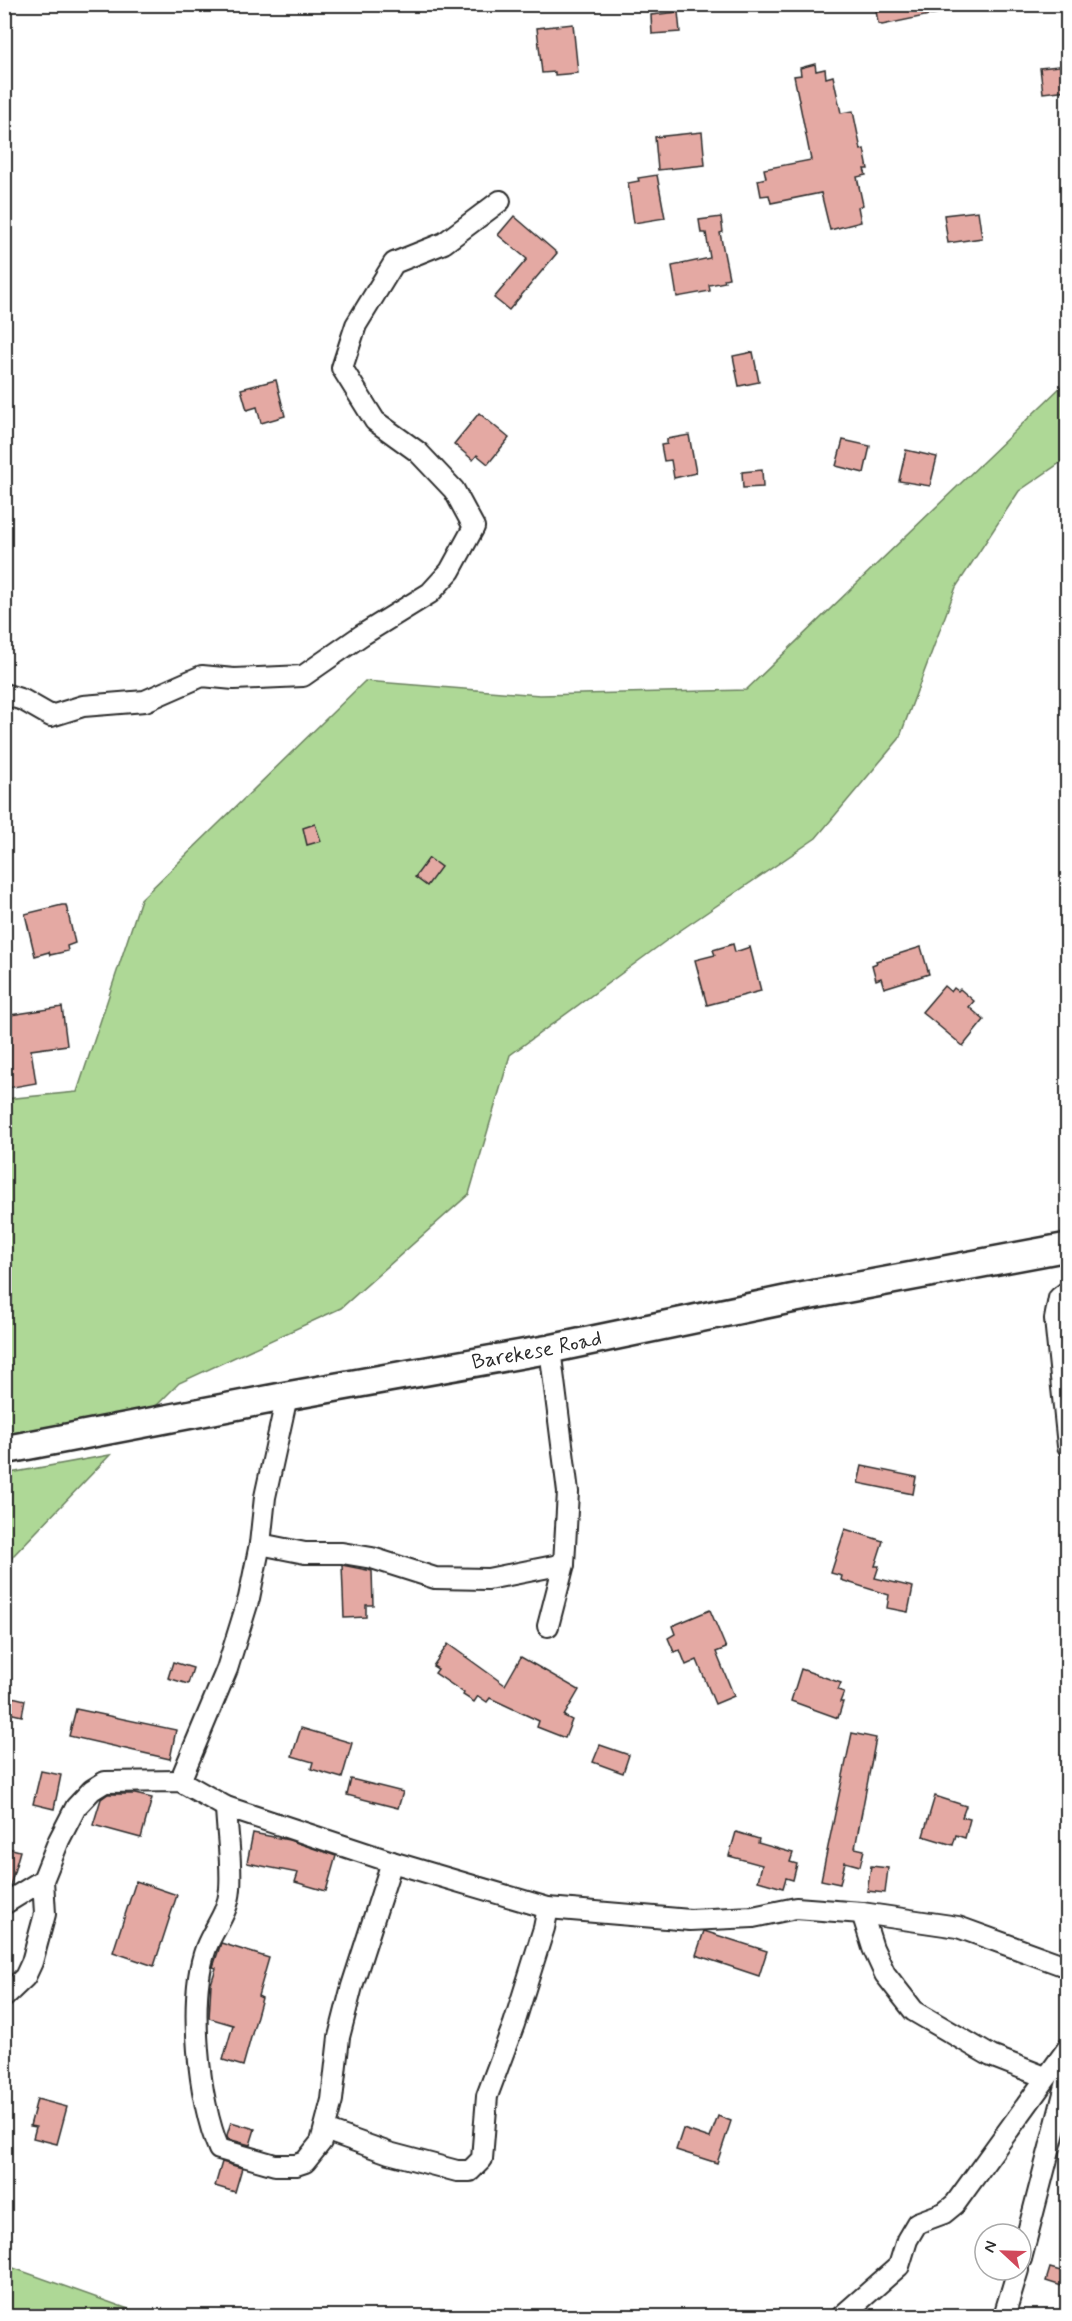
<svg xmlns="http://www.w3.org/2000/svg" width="1072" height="2321" viewBox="0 0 1072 2321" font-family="Mynerve,sans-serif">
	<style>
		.green { fill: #aed896; stroke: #6c8260; stroke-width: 1.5 }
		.building { fill: #e4a9a3; stroke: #2b2b2b; stroke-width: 1.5 }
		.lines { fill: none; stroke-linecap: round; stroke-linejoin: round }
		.minor-casing { stroke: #2b2b2b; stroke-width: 24 }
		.secondary-casing { stroke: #2b2b2b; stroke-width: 32 }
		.minor { stroke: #fff; stroke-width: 20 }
		.secondary { stroke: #fff; stroke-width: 27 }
		.labels { text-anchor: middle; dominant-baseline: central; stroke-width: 6; stroke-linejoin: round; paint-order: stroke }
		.street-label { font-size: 21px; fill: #2b2b2b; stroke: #fff }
	</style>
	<rect width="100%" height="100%" fill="#fff"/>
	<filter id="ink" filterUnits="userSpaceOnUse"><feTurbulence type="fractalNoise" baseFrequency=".0167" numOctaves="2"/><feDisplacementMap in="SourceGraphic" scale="12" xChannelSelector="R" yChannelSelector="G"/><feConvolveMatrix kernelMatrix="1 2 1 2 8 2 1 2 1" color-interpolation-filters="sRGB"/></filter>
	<g filter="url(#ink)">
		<!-- green -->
		<g class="green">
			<polygon points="1067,381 1067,458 1019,491 956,587 899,739 816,838 678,932 510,1055 469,1194 341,1308 179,1383 147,1415 5,1439 5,1099 77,1092 141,899 365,681 540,695 746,690"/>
			<polygon points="110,1455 13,1556 5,1572 5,1474"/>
			<polygon points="4,2265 5,2265 148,2316 5,2316"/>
		</g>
		<!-- building -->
		<g class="building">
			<polygon points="875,4 944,4 944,12 882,25 878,23"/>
			<polygon points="678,12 680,32 652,34 651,15"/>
			<polygon points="573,24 578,73 555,75 555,72 542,73 537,28"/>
			<polygon points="815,64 816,71 825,69 826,78 833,76 841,113 853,111 861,150 864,149 868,169 864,169 866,175 857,177 863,205 858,207 861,222 830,230 821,193 771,203 769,195 761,196 758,180 766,178 764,169 811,160 794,76 801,75 800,68"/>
			<polygon points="1068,65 1068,90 1043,93 1040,68"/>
			<polygon points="702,132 705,165 658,170 655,137"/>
			<polygon points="657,175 665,218 634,223 628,183 639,181 638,178"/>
			<polygon points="978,211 982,238 948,243 944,215"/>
			<polygon points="514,216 557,253 509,310 494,298 527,259 498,235"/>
			<polygon points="721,217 723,232 720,233 729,278 724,279 725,282 709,285 710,291 677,297 672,266 710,258 706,233 701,233 699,220"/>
			<polygon points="753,352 759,382 739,386 733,356"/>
			<polygon points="276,380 285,416 261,423 257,407 247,410 241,389"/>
			<polygon points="479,413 509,438 488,464 477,455 473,460 454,444"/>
			<polygon points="689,435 696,473 674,478 671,460 664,461 661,445 667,444 667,439"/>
			<polygon points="843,440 870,446 864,473 836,466"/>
			<polygon points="906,450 937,457 930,486 899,481"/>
			<polygon points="762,470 763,487 743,488 742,472"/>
			<polygon points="315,824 321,841 307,845 303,828"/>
			<polygon points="429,858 441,867 427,886 415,877"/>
			<polygon points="62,905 66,905 75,943 67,946 68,951 50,955 49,952 35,956 25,914"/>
			<polygon points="733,944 735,952 750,947 761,991 707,1005 695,960 715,955 713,950"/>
			<polygon points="921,947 929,974 884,988 881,978 876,980 872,965 877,963 876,961"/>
			<polygon points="944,986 951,992 954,988 958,991 960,989 974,1001 969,1007 984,1020 963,1046 922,1012"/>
			<polygon points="62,1007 67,1045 31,1050 36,1083 8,1088 4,1061 4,1016"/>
			<polygon points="862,1466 916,1477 913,1494 858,1483"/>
			<polygon points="845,1529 883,1541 875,1566 879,1566 875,1578 913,1587 908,1612 887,1608 889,1595 841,1580 842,1576 831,1573"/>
			<polygon points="342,1565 372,1571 373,1605 366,1605 366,1617 344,1618"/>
			<polygon points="710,1610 726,1648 716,1652 734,1696 715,1704 697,1660 686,1665 680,1650 674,1652 668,1638 675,1634 672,1626"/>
			<polygon points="448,1644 505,1685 521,1657 579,1690 564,1716 572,1720 565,1738 537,1727 539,1721 490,1698 487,1702 478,1696 474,1702 463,1695 464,1693 435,1673 438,1669 433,1666"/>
			<polygon points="173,1662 193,1668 188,1684 168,1678"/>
			<polygon points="801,1669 841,1683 838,1690 844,1692 840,1702 843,1702 838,1718 791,1701"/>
			<polygon points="4,1695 25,1700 22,1716 4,1712"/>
			<polygon points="76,1709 176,1730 170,1759 69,1736"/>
			<polygon points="301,1728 352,1743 342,1778 311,1769 313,1762 292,1756"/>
			<polygon points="852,1733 876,1738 855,1848 864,1850 860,1866 845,1862 840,1884 821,1880"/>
			<polygon points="600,1745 629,1755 623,1773 593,1762"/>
			<polygon points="41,1771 61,1775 54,1809 33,1804"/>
			<polygon points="351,1779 403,1792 398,1808 347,1795"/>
			<polygon points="108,1794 135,1794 152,1798 141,1838 93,1825 101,1799"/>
			<polygon points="935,1796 966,1806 962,1817 970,1819 965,1838 956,1835 953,1845 923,1836"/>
			<polygon points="736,1832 759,1839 758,1843 793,1853 790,1862 797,1864 793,1880 786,1878 783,1888 758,1881 762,1865 729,1856"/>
			<polygon points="253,1833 289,1840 336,1856 326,1891 295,1882 298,1873 247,1863"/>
			<polygon points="4,1847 20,1851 10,1886 4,1890"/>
			<polygon points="871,1866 888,1868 885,1893 867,1891"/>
			<polygon points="136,1881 177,1895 154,1966 113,1952"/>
			<polygon points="704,1931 767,1951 759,1976 696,1955"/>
			<polygon points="221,1943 269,1958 258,1996 262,1998 243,2066 223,2060 233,2025 209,2018 211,1984 216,1968 213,1967"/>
			<polygon points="37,2099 67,2107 57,2144 33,2138 36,2127 30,2126"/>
			<polygon points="718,2116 731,2121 717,2163 676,2150 683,2129 710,2138"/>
			<polygon points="231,2122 255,2129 250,2145 228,2139 227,2135"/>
			<polygon points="222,2162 242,2168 235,2192 215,2186"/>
			<polygon points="1050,2268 1068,2273 1068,2288 1046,2281"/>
		</g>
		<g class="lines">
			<defs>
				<g id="minor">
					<polyline points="4,694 23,700 51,716 83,706 145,701 202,676 234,679 303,676 362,635 430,593 450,571 474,527 454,490 418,452 375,421 342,368 356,325 394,263 444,243 500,201"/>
					<polyline points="1068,1291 1059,1298 1055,1319 1068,1446"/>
					<polyline points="260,1544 305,1553 342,1553 372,1558 435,1578 488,1579 564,1564"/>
					<polyline points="548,1626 564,1564 568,1492 550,1349"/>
					<polyline points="180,1781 227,1669 249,1598 260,1544 265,1497 287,1396"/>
					<path d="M226 1807C227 1834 232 1863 230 1889 228 1914 214 1927 206 1948 188 1997 198 2102 219 2149L275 2165H296L305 2162 321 2142 332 2100 339 2037 352 1986 392 1862"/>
					<polyline points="4,1904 43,1880"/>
					<polyline points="862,1913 873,1948 885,1974 914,2011 991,2056 1045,2077"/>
					<polyline points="4,1997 25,1977 32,1962 45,1914 43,1880 59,1840 76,1807 92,1790 105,1782 180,1781 226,1807 392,1862 548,1908 690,1920 753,1917 796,1908 862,1913 958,1927 1068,1967"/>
					<polyline points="325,2130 389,2153 457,2171 470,2171 482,2159 487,2096 514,2024 544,1928 548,1908"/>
					<polyline points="1021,2259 1068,2078"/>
					<polyline points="842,2316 899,2266 907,2240 917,2223 944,2213 955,2204 1068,2048"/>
					<polyline points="1004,2316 1018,2270"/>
				</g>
				<g id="secondary">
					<path id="s1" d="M4 1450 287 1396 550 1349 790 1299 1068 1247"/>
				</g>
			</defs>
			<!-- minor casing -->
			<use href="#minor" class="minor-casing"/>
			<!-- secondary casing -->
			<use href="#secondary" class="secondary-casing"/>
			<!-- minor -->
			<use href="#minor" class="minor"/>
			<!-- secondary -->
			<use href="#secondary" class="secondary"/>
		</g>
	</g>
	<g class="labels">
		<!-- street labels -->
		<g class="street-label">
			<text stroke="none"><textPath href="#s1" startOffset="542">Barekese Road</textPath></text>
		</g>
	</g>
	<!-- margin -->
	<rect width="1072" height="2321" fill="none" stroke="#fff" stroke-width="24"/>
	<rect x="12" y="12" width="1048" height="2297" fill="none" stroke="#2b2b2b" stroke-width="2" filter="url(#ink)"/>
	<!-- north arrow -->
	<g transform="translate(1003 2252) rotate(292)"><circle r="28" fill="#ffffff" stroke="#aaaaaa" stroke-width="1.5"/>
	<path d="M0-4.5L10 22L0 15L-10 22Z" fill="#d1495b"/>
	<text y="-9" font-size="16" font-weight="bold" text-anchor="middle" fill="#2b2b2b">N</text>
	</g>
</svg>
